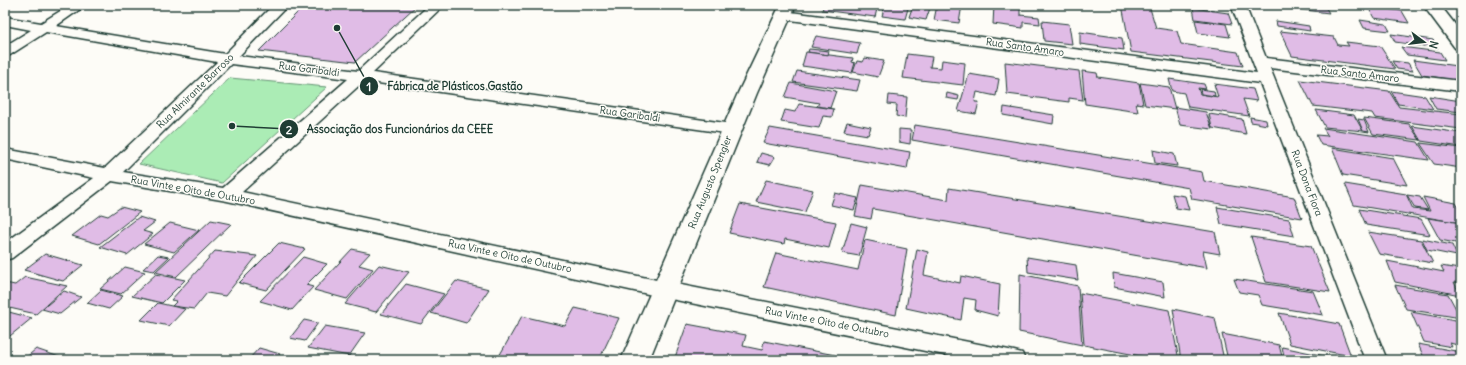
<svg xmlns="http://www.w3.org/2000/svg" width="1466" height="365" viewBox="0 0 1466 365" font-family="Delius,sans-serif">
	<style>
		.green { fill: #abecb5; stroke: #659474 }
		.building { fill: #e0bce6; stroke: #1f3d34 }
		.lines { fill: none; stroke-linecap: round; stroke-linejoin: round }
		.minor-casing { stroke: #1f3d34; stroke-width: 3 }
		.tertiary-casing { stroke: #1f3d34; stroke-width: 3 }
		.minor { fill: #fdfcf7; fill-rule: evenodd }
		.tertiary { fill: #fdfcf7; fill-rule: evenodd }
		.labels { text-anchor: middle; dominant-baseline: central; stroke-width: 3; stroke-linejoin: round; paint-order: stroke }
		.street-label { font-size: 10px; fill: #1f3d34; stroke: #fdfcf7 }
		.leader { fill: none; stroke: #1f3d34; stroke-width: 1.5 }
		.callout-dot { fill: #1f3d34; stroke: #fdfcf7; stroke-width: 1.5 }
		.mark-label { font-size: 12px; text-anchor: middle; font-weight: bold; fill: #fff }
		.callout-label { font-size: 11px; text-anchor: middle; font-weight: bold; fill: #1f3d34; stroke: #fdfcf7; stroke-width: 3; stroke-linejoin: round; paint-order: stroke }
	</style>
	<rect width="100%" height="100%" fill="#fdfcf7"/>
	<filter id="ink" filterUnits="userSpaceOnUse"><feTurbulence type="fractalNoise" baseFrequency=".025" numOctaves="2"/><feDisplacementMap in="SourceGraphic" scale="8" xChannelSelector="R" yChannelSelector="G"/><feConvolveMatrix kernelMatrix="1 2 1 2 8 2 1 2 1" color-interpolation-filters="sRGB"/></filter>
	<g filter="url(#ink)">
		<!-- green -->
		<polygon class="green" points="230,78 327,87 222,183 139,164"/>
		<!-- building -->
		<g class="building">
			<polygon points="305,5 417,5 355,62 259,51"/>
			<polygon points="824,5 878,5 875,17 822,10"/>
			<polygon points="885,5 909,5 905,19 882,16"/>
			<polygon points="913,5 931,5 926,20 909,17"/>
			<polygon points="937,5 962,5 959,23 934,20"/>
			<polygon points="994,5 1020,5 1020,15 1039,17 1040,24 1023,22 1023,28 993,24"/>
			<polygon points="1122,5 1149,5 1156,28 1177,31 1181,44 1238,52 1243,66 1131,52"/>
			<polygon points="1279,5 1324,5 1329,13 1280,7"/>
			<polygon points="1367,5 1398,5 1401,9"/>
			<polygon points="1368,7 1402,11 1409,23 1374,18"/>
			<polygon points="1193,8 1228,13 1232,24 1195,19"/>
			<polygon points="1195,20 1226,24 1230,37 1198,33"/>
			<polygon points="1360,20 1386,24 1390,31 1364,28"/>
			<polygon points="1042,21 1069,24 1072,44 1044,41"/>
			<polygon points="1276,21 1309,26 1310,31 1277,26"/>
			<polygon points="1280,31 1334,37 1338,45 1349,46 1346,42 1380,46 1395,69 1292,56"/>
			<polygon points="1080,32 1122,38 1124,50 1080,44"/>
			<polygon points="1391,34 1433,40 1438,48 1395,42"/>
			<polygon points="816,36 860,43 857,54 811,47"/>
			<polygon points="1401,47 1440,52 1445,60 1407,55"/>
			<polygon points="809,49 829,51 828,55 808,52"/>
			<polygon points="806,52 853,58 852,62 855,63 852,73 802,66"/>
			<polygon points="907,54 932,57 930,67 941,68 942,60 965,63 963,85 903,78"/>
			<polygon points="865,58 884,61 878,77 853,72 857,61 863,62"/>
			<polygon points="1413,60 1457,66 1461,71 1461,81 1422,75"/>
			<polygon points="1392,61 1408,63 1413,71 1397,69"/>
			<polygon points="1005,62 1079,71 1083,100 1069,98 1069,102 1007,94"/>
			<polygon points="797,71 860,80 857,91 793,82"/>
			<polygon points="1082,71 1097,73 1098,77 1139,83 1143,104 1136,103 1138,112 1085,104"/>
			<polygon points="969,74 999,79 996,96 977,92 975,102 979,102 976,114 958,111"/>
			<polygon points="1169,79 1204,84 1206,89 1198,88 1200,94 1218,97 1214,84 1253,89 1257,101 1243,99 1249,116 1188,107 1184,93 1172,91"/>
			<polygon points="1300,80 1389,91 1399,107 1461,114 1461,129 1375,118 1372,113 1313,106"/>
			<polygon points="791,83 836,91 830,108 817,106 819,103 785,97"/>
			<polygon points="1140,83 1169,87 1175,109 1145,105"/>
			<polygon points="1200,89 1214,91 1215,96 1201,94"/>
			<polygon points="1391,91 1425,96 1433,109 1398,104"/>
			<polygon points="947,93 959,96 958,100 946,98"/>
			<polygon points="889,95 907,97 905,118 896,116 897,105 888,104"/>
			<polygon points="1429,96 1461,101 1461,112 1436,109"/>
			<polygon points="799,104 834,109 832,117 823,116 819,128 781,122 785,110 795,112"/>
			<polygon points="1004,107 1054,115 1053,124 1003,115"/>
			<polygon points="1175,107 1206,112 1212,129 1180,125"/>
			<polygon points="1316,110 1354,115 1363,131 1325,127"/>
			<polygon points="1209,114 1242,119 1246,134 1212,128"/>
			<polygon points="1250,117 1266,120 1267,125 1251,122"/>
			<polygon points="1364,118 1409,124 1420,140 1373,134"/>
			<polygon points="1358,119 1364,120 1369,132 1363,131"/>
			<polygon points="847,122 871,127 868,135 844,131"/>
			<polygon points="915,125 1202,172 1204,181 1294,197 1302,218 1192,199 1189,188 912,140"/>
			<polygon points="1412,126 1461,133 1461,147 1421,141"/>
			<polygon points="770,128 910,152 907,169 763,143"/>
			<polygon points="1323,128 1418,142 1429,160 1321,145 1316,135 1328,136"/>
			<polygon points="899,129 911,130 910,144 899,142"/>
			<polygon points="1420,143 1461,148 1461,168 1434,164"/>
			<polygon points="1332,148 1393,158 1407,185 1343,175"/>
			<polygon points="1153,150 1174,154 1177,166 1155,163"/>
			<polygon points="761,153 775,157 770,165 757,162"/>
			<polygon points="766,180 813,190 805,212 756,202"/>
			<polygon points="1345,184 1406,194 1413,209 1430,211 1423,197 1456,203 1461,212 1461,223 1354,205"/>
			<polygon points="862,185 948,200 949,188 1215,232 1220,254 1203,251 1207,268 873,209 871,219 855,216"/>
			<polygon points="835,193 858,198 854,210 831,205"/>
			<polygon points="1172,194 1185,196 1189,210 1176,208"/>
			<polygon points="1407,195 1420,197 1428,210 1415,208"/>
			<polygon points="740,204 836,222 829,248 785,239 784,244 729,233"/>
			<polygon points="121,207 140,212 99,244 72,236 101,214 108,216"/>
			<polygon points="1217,207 1289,219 1294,236 1221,224"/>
			<polygon points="1359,209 1421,219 1430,235 1366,225"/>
			<polygon points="139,217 155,222 143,231 153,234 127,255 100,247"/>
			<polygon points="1428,218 1461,223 1461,244 1440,240"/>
			<polygon points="211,220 231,224 176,277 155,272"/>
			<polygon points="170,223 199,230 174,252 144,244"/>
			<polygon points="851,223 867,227 859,256 842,253"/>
			<polygon points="1368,232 1421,240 1433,263 1379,254"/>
			<polygon points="1251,237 1311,246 1330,292 1266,282"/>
			<polygon points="1422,239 1452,245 1457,256 1427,250"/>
			<polygon points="865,240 907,249 896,315 764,287 776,253 858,270"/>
			<polygon points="279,243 305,249 266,290 239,283"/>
			<polygon points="352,249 370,253 359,265 373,269 347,299 314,290"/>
			<polygon points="917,249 928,252 924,275 960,283 961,276 1000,284 998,316 975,310 976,300 964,298 961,320 906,308"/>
			<polygon points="215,251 257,256 225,296 207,293 194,309 172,306 177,301 171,300"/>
			<polygon points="45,254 83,265 63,281 24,270"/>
			<polygon points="158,255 169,257 154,271 143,269"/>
			<polygon points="303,257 327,264 306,285 313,287 292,310 260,301"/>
			<polygon points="1027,257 1076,265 1078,280 1028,272"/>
			<polygon points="1387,261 1444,272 1441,266 1459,269 1461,273 1461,283 1454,282 1460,295 1395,282"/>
			<polygon points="379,265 409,272 376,312 345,304"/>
			<polygon points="125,267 145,272 121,294 100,289"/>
			<polygon points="1113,273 1163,282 1165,297 1114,287"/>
			<polygon points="156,274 185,280 162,303 132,296"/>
			<polygon points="1020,274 1078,286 1082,345 1019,332"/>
			<polygon points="25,277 67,286 36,314 5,307 5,283 15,285"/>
			<polygon points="1234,279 1313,291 1323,315 1262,305 1258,295 1239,292"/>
			<polygon points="456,281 489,289 466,323 431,313"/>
			<polygon points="406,284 444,294 421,324 381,314"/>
			<polygon points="1395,285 1448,294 1461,318 1406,309"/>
			<polygon points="101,290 123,296 109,309 87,303"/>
			<polygon points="64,291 81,297 60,314 42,309"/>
			<polygon points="1080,293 1169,310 1179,360 1161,360 1084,345"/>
			<polygon points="158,303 185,309 169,326 141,320"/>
			<polygon points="575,308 619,318 599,360 508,360 498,358 522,316 565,326"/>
			<polygon points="1173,309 1215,318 1224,360 1181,360"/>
			<polygon points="5,311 32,318 5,340"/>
			<polygon points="1411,312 1461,321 1461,346 1450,343 1452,347 1424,342"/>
			<polygon points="1279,313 1339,324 1351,356 1290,344"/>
			<polygon points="304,320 318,323 305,341 290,338"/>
			<polygon points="687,324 746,335 743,346 762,350 764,341 835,355 834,360 674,360"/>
			<polygon points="325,326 365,333 349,356 308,348"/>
			<polygon points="1222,334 1279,345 1283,360 1228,360"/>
			<polygon points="1418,344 1461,352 1461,360 1425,360"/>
			<polygon points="1282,347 1339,359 1340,360 1285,360"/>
			<polygon points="259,348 280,354 275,360 248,360"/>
			<polygon points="36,349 65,359 23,360"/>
		</g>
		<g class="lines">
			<defs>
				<g id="minor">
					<path d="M70 5H86L56 26 225 54 273 5H288L239 56 358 71 429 5H444L373 73 732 124 738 125 740 129 738 133 732 134 364 81 242 192 666 282 1014 351 1022 353 1025 360H969L666 298 227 201 112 181 12 258 5 260V243L94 178 5 159V149L105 168 217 62 46 32 10 55 5 56V46L31 30 5 25V17L41 23ZM231 64 348 79 223 188 123 172Z"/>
					<polygon points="1231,5 1245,5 1266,58 1461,81 1461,91 1270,68 1387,360 1365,360 1260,83 783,19 778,18 776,15 778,12 783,11 1257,73"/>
				</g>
				<g id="tertiary">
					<polygon points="780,5 796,5 757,93 649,360 621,360 738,93"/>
					<polygon points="1423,5 1440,5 1461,32 1461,49 1455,48"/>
				</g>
			</defs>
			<!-- minor casing -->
			<use href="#minor" class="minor-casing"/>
			<!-- tertiary casing -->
			<use href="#tertiary" class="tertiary-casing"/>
			<!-- minor -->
			<use href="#minor" class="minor"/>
			<!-- tertiary -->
			<use href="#tertiary" class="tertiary"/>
		</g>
	</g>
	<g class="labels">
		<!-- street labels -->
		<g class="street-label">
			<text transform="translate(1025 47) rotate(8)">Rua Santo Amaro</text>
			<text transform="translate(309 69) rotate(7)">Rua Garibaldi</text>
			<text transform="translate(1360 74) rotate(7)">Rua Santo Amaro</text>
			<text transform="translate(195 91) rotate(-44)">Rua Almirante Barroso</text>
			<text transform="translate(630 114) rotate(8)">Rua Garibaldi</text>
			<text transform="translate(710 182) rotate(-68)">Rua Augusto Spengler</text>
			<text transform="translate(1307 183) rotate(69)">Rua Dona Flora</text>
			<text transform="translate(193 190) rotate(10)">Rua Vinte e Oito de Outubro</text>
			<text transform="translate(510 256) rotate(12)">Rua Vinte e Oito de Outubro</text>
			<text transform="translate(827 322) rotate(11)">Rua Vinte e Oito de Outubro</text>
		</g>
	</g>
	<!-- callouts -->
	<path class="leader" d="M337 28L369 86M232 126L289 129"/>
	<g class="callout-dot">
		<circle cx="337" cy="28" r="4"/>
		<circle cx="232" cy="126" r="4"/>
		<circle cx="369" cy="86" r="10"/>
		<circle cx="289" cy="129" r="10"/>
	</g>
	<g class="mark-label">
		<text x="369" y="91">1</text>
		<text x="289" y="134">2</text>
	</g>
	<g class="callout-label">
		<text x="455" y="90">Fábrica de Plásticos Gastão</text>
		<text x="400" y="133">Associação dos Funcionários da CEEE</text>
	</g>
	<!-- margin -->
	<rect width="1466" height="365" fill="none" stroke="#fdfcf7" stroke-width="20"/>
	<rect x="10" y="10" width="1446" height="345" fill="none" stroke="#1f3d34" stroke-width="1.5" filter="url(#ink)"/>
	<!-- north arrow -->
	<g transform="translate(1424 42) rotate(105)" stroke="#fdfcf7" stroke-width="3" paint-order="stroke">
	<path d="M0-3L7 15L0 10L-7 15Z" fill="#1f3d34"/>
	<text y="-6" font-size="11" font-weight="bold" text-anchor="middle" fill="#1f3d34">N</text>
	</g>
</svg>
